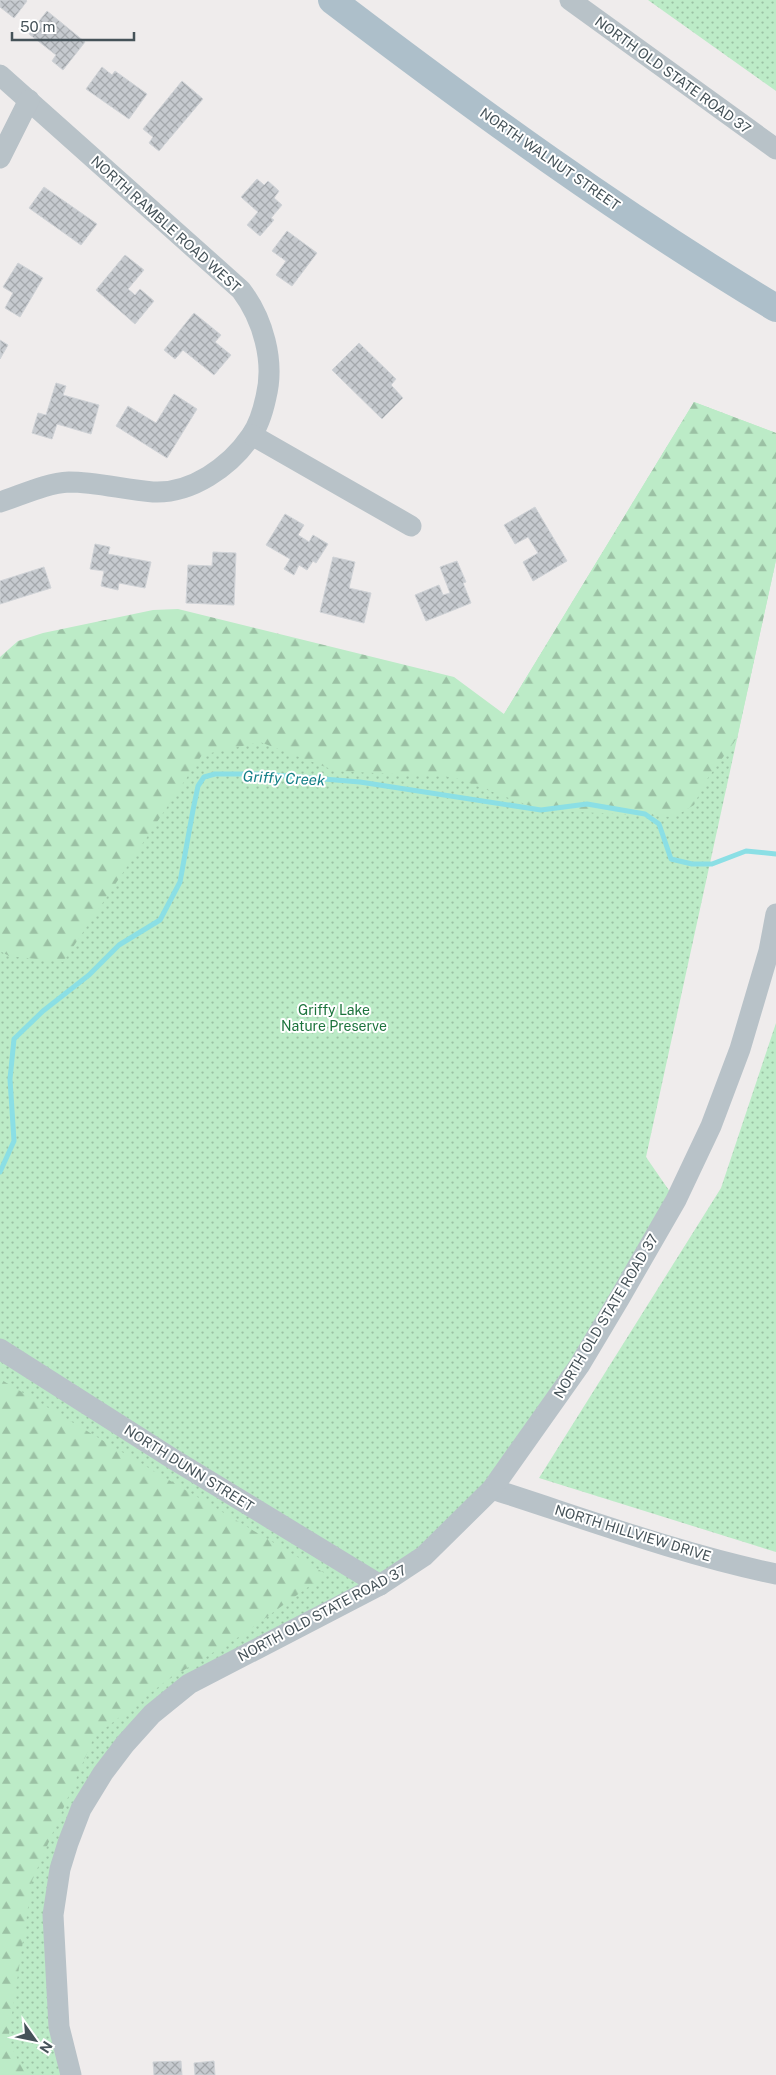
<svg xmlns="http://www.w3.org/2000/svg" width="776" height="2075" viewBox="0 0 776 2075" font-family="'Public Sans',sans-serif">
	<style>
		.grass { fill: url(#grass-dots) }
		.forest { fill: url(#forest-firs) }
		.lines { fill: none; stroke-linecap: round; stroke-linejoin: round }
		.stream { stroke: #8bdfe5; stroke-width: 5 }
		.building { fill: url(#building-cross-hatch); stroke: #d0d3d7 }
		.minor { stroke: #b8c2c8; stroke-width: 21 }
		.major { stroke: #adbfca; stroke-width: 28 }
		.labels { text-anchor: middle; dominant-baseline: central; stroke-width: 4; stroke-linejoin: round; paint-order: stroke }
		.street-label { font-size: 14px; fill: #455258; stroke: #fff }
		.park-label { font-size: 14px; fill: #1c733c; stroke: #fff }
		.water-label { font-size: 15px; font-style: italic; fill: #147f87; stroke: #fff }
	</style>
	<defs>
		<pattern id="grass-dots" width="8" height="8" patternUnits="userSpaceOnUse" patternTransform="scale(1.25)"><rect width="8" height="8" fill="#bcebc7"/><path d="M2 2h.1M6 6h.1" fill="none" stroke="#9bc1a4" stroke-width="1.8" stroke-linecap="round"/></pattern>
		<pattern id="forest-firs" width="22" height="20" patternUnits="userSpaceOnUse" patternTransform="scale(1.25)"><rect width="22" height="20" fill="#bcebc7"/><path d="M5 1l3.5 6h-7zM16 11l3.5 6h-7z" fill="#9bc1a4"/></pattern>
		<pattern id="building-cross-hatch" width="8" height="8" patternUnits="userSpaceOnUse" patternTransform="scale(1.25)"><rect width="8" height="8" fill="#c6cacf"/><path d="M0 0l8 8M0 8l8-8" fill="none" stroke="#a3a7ab"/></pattern>
	</defs>
	<rect width="100%" height="100%" fill="#efecec"/>
	<!-- grass -->
	<g class="grass">
		<polygon points="648,0 776,0 776,91"/>
		<polygon points="694,402 776,433 776,560 646,1157 677,1202 492,1489 424,1556 152,1714 68,1843 54,1966 79,2075 0,2075 0,686 504,714"/>
		<polygon points="776,1023 776,1552 539,1478 721,1188"/>
	</g>
	<!-- forest -->
	<g class="forest">
		<polygon points="694,402 776,433 776,560 737,738 705,782 694,805 674,817 541,810 453,777 336,771 260,742 202,755 63,962 9,956 0,951 0,657 18,641 43,633 153,610 178,609 454,677 504,714"/>
		<polygon points="0,1379 326,1574 242,1635 166,1681 94,1737 32,1881 8,2041 26,2075 0,2075"/>
	</g>
	<g class="lines">
		<!-- stream -->
		<polyline class="stream" points="0,1172 14,1141 10,1079 14,1039 43,1011 89,975 119,945 160,920 180,882 193,810 198,786 204,777 215,774 263,774 360,782 541,810 587,804 645,814 659,824 671,859 692,864 712,864 746,851 776,854"/>
	</g>
	<!-- building -->
	<g class="building">
		<polygon points="0,0 26,0 27,1 14,18 0,7"/>
		<polygon points="47,11 85,42 63,70 52,61 56,55 29,34"/>
		<polygon points="102,67 112,75 115,71 147,94 129,119 86,89"/>
		<polygon points="182,81 203,99 159,151 149,143 153,137 143,129"/>
		<polygon points="257,179 264,185 268,181 279,191 274,198 282,205 271,218 274,220 260,236 247,225 258,212 241,197"/>
		<polygon points="44,187 97,224 81,245 29,208"/>
		<polygon points="287,231 317,253 292,286 276,275 286,261 272,251"/>
		<polygon points="125,255 144,270 128,289 135,295 140,289 154,301 135,324 96,290"/>
		<polygon points="18,263 43,278 20,317 5,308 13,293 3,287"/>
		<polygon points="194,313 221,335 215,342 231,355 214,375 183,350 175,359 164,350"/>
		<polygon points="0,340 8,345 0,359"/>
		<polygon points="359,343 396,379 391,385 403,398 382,419 332,370"/>
		<polygon points="56,383 66,386 63,395 99,405 91,434 57,424 52,439 32,433 38,413 46,415"/>
		<polygon points="174,394 197,409 167,458 116,426 128,406 156,423"/>
		<polygon points="535,507 567,561 533,581 523,562 538,553 528,537 515,544 504,525"/>
		<polygon points="285,514 304,525 298,535 309,542 313,535 328,544 316,563 313,561 307,570 299,565 294,575 284,569 290,559 266,545"/>
		<polygon points="95,544 110,547 108,554 151,562 145,588 119,583 118,590 101,586 104,571 90,569"/>
		<polygon points="213,552 236,553 234,605 186,603 188,565 212,566"/>
		<polygon points="333,557 355,562 349,588 371,593 364,623 320,612"/>
		<polygon points="457,561 466,582 463,583 471,603 426,621 415,595 439,585 443,595 450,593 440,567"/>
		<polygon points="44,567 51,588 0,604 0,581"/>
		<polygon points="181,2061 182,2075 154,2075 153,2062"/>
		<polygon points="214,2061 215,2075 195,2075 194,2063"/>
	</g>
	<g class="lines">
		<!-- minor -->
		<g class="minor">
			<polyline points="570,0 776,149"/>
			<path d="M0 75 241 290C263 319 275 361 266 397 263 411 259 425 251 436 230 467 191 494 153 492 125 490 97 482 69 482 46 483 22 495 0 502"/>
			<polyline points="0,158 29,100"/>
			<polyline points="252,435 411,526"/>
			<polyline points="0,1349 173,1459 380,1585"/>
			<path d="M492 1489C586 1519 680 1554 776 1574"/>
			<polyline points="71,2075 59,2027 53,1915 60,1869 68,1843 81,1809 103,1773 125,1744 152,1714 189,1684 380,1585 424,1556 492,1489 579,1366 619,1299 676,1200 711,1126 740,1049 769,951 776,914"/>
		</g>
		<!-- major -->
		<path class="major" d="M332 0C475 109 621 215 776 308"/>
	</g>
	<g class="labels">
		<!-- street labels -->
		<g class="street-label">
			<text transform="translate(673 75) rotate(36)">NORTH OLD STATE ROAD 37</text>
			<text transform="translate(550 159) rotate(35)">NORTH WALNUT STREET</text>
			<text transform="translate(166 224) rotate(42)">NORTH RAMBLE ROAD WEST</text>
			<text transform="translate(606 1316) rotate(-59)">NORTH OLD STATE ROAD 37</text>
			<text transform="translate(189 1468) rotate(32)">NORTH DUNN STREET</text>
			<text transform="translate(633 1533) rotate(17)">NORTH HILLVIEW DRIVE</text>
			<text transform="translate(322 1613) rotate(-28)">NORTH OLD STATE ROAD 37</text>
		</g>
		<!-- park labels -->
		<g class="park-label">
			<text x="334" y="1010">Griffy Lake<tspan x="334" dy="16">Nature Preserve</tspan></text>
		</g>
		<!-- water labels -->
		<g class="water-label">
			<text transform="translate(284 778) rotate(3)">Griffy Creek</text>
		</g>
	</g>
	<!-- north arrow -->
	<g transform="translate(35 2040) rotate(123)" stroke="#ffffff" stroke-width="4" paint-order="stroke">
	<path d="M0-4L9 19L0 12L-9 19Z" fill="#455258"/>
	<text y="-8" font-size="14" font-weight="bold" text-anchor="middle" fill="#455258">N</text>
	</g>
	<!-- scale -->
	<path d="M12 32v8h122v-8" fill="none" stroke="#455258" stroke-width="2.5"/>
	<text x="20" y="32" font-size="15" fill="#455258" stroke="#ffffff" stroke-width="4" paint-order="stroke">50 m</text>
</svg>
